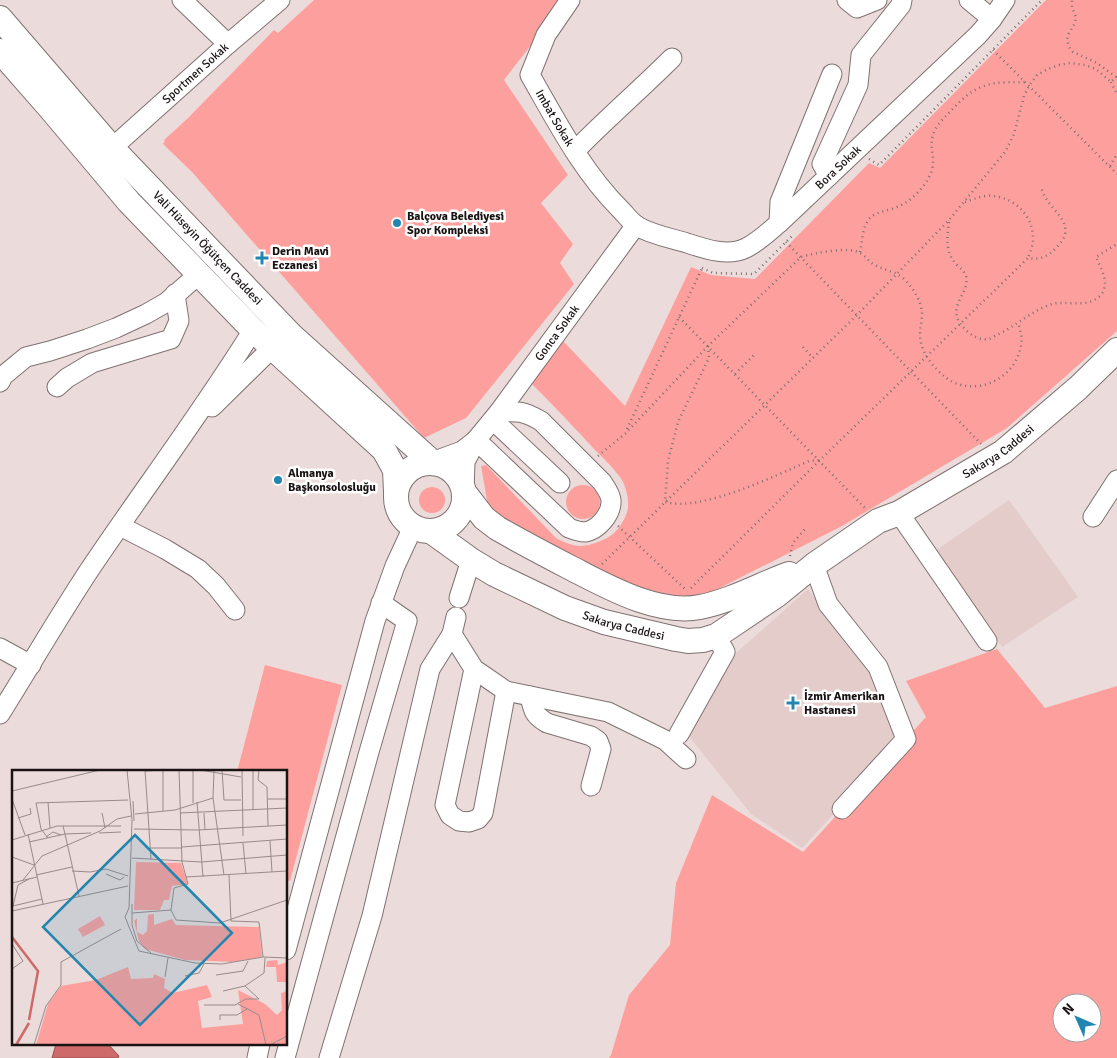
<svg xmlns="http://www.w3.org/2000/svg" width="1117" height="1058" viewBox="0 0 1117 1058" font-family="Signika,sans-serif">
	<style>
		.built { fill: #e4ccca }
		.green { fill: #fda09d; fill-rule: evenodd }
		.water { fill: #ce6b6a; stroke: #985150 }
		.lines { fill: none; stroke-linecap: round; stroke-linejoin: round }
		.minor-casing { stroke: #807272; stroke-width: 21 }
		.major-casing { stroke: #807272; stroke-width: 26 }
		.path { stroke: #7c7170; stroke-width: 2.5; stroke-dasharray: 1 4; stroke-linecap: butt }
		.minor { stroke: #fff; stroke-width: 19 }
		.major { stroke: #fff; stroke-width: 24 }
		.poi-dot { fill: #2286b0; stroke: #fff; stroke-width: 2 }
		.labels { text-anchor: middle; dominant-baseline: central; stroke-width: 5; stroke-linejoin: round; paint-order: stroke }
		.street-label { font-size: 12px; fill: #191413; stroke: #fff }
		.poi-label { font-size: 12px; font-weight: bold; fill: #191413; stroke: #fff; text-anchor: start }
		.inset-river { fill: none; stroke: #ce6b6a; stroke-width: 2.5 }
		.inset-road { fill: none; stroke: #978b8a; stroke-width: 1 }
		.view { fill: #2286b0; fill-opacity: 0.15; stroke: #2286b0; stroke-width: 2.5 }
		.inset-edge { fill: none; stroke: #191413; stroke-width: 2.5 }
	</style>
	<rect width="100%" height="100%" fill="#ebdbda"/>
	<!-- built -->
	<g class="built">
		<polygon points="1009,500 1078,597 1002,647 935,551"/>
		<polygon points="808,589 874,676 903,739 802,848 751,814 684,730 717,670"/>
	</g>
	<!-- green -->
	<g class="green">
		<polygon points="314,0 566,0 504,80 568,175 541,203 573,244 560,263 574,284 466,418 424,438 192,172 163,144 165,141 164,140 187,119 274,30 278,33"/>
		<path d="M1046 0H1117V331L1007 428 842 526 714 591 681 598 632 586 514 526 492 510 487 500 481 466 486 465 556 538C576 549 586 548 607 538 617 533 626 519 628 508 629 499 626 489 623 482 617 471 604 459 595 450 574 427 553 405 531 383L563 341 625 406 691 267 711 275 755 279 869 163 880 168Z"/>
		<circle cx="583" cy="502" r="17"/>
		<circle cx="432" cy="500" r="13"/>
		<path d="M997 649 1045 708 1117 686V1058H609L611 1055 629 995 670 945 676 883 712 795 803 852 926 717 906 681ZM1062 1003H1092V1033H1062Z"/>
		<polygon points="265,665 342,685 290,881 286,880 286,772 237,772"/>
	</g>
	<!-- water -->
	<polygon class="water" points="56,1044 108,1044 119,1056 118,1058 52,1058"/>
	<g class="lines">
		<defs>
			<g id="minor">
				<polyline points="182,0 228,44"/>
				<path id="s1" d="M570 0 546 35 530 75C557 122 582 171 621 210 626 215 631 222 637 226 652 235 671 238 687 243 705 249 728 257 746 248 758 242 769 232 779 223L978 35 992 19 1005 0"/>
				<polyline points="847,0 857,8 877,0"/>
				<polyline points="969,0 992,19"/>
				<path id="s2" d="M112 148 228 44 280 0"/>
				<path d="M575 151C606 119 640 90 672 58"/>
				<polyline points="829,176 822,164 858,85 861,55 901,5 902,0"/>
				<polyline points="779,223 780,202 832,74"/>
				<polyline points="0,382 3,376 26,357 50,351 87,339 116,328 146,314 167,302 199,274"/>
				<polyline points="57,387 67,378 92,363 171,339 179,321 175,294"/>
				<polyline points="212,407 272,348"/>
				<polyline points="493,420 560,483"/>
				<path d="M476 440 569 528C574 530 579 532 585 532 598 530 612 514 611 500 610 493 606 488 602 482L541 421C524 411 518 411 499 412"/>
				<polyline points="432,462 462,451 475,441"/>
				<path id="s3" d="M464 492 465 462 476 440 499 412 636 225"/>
				<polyline points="899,513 987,641"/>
				<polyline points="1093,517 1117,480"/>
				<polyline points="120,526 165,549 198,569 216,586 235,610"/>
				<polyline points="814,565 828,604 878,667 906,739 842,809"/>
				<polyline points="459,598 471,560"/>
				<polyline points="452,634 474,669 506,691 608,712 665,740 686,759"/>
				<polyline points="0,648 31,665"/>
				<polyline points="474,669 445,805 450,815 459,821 469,822 478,819 483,813 506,691"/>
				<path d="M530 696C533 711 534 715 547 723L591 736 598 741 601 749 591 786"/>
				<path d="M0 714C30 666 59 616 90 569 144 489 202 412 253 330"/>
				<polyline points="679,734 725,652 716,636"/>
				<polyline points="286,950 375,621 395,566 413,527"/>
				<polyline points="257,1058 260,1044"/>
				<polyline points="285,1058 369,752 407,621 381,603"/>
				<polyline points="329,1058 372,916 430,669 452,634 456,617"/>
			</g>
			<g id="major">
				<path id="s4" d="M0 18 112 148 292 336 432 462"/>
				<polyline points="0,51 50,108 129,202 253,330 384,450 395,470 396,492"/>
				<circle cx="430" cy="497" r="34"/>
				<path d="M464 492 484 518 497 528C521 542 546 555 571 568 608 587 657 615 700 607 731 601 759 585 789 574"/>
				<path id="s5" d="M432 532 471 560 494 574 565 608 604 622 676 639 688 641 703 640 716 636 731 626 777 595 814 565 878 521 899 513 1003 452 1078 388 1117 350"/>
			</g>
		</defs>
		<!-- minor casing -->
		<use href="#minor" class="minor-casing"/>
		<!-- major casing -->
		<use href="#major" class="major-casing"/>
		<!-- path -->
		<g class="path">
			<polyline points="993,50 1117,174"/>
			<polyline points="1111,82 1117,94"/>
			<polyline points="869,159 879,165 1042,0"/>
			<polyline points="1110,166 1117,154"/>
			<path d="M965 202C974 199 982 195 992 196 1014 197 1034 216 1033 240 1033 246 1030 252 1028 258"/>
			<path d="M949 222C947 237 945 253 957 265 961 269 964 271 966 276 970 293 948 305 960 323 966 332 977 341 989 339 992 338 996 335 999 334 1017 325 1033 310 1052 304 1068 300 1086 309 1100 296 1111 284 1101 269 1096 257L1117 244"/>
			<polyline points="786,242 981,444"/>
			<path d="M860 252C862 243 862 231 867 222 873 211 886 212 897 207 905 204 912 199 918 192 926 184 933 173 933 162 933 153 930 145 933 135 935 127 942 120 948 114 959 102 971 89 987 85 1000 81 1013 83 1026 82"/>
			<polyline points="702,268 713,273 754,274 793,235"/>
			<polyline points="679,317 865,508"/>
			<path d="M708 346 709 358 678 422 668 461 665 502C702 512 774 476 809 461L820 460"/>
			<polyline points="803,347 813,358"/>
			<polyline points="735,374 754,355"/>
			<polyline points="627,429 703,266"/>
			<path d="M598 456 626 433 708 346 801 257C814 253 849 246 860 253 866 256 869 262 875 265 885 271 896 271 905 280 914 289 921 301 922 313 922 321 920 328 920 336 921 353 933 367 945 377 973 399 1016 380 1021 345 1023 337 1020 330 1018 323"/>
			<polyline points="618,526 685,589"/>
			<polyline points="790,556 793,543 805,529"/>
			<polyline points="602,564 857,315 949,220 1005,152 1014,134 1024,96 1029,86 1037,75 1048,69 1059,65 1070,63 1085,65 1096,69 1111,82 1116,77 1097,63 1073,52 1069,47 1067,40 1068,35 1075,23 1076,17 1072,7 1072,0"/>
			<path d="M691 588 820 460 1028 258C1039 260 1048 257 1056 248 1078 226 1056 215 1045 197 1043 194 1042 190 1041 186"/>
		</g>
		<!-- minor -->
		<use href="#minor" class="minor"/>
		<!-- major -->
		<use href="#major" class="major"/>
	</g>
	<!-- markers -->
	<g class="poi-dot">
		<circle cx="397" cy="223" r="5"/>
		<path d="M259.5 250.5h5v5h5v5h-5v5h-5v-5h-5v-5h5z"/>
		<circle cx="278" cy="480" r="5"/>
		<path d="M790.5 695.5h5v5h5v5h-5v5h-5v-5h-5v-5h5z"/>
	</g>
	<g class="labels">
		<!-- street labels -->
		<g class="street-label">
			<text stroke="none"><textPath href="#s2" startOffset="112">Sportmen Sokak</textPath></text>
			<text stroke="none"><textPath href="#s1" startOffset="135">Imbat Sokak</textPath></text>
			<text stroke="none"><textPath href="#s1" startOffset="508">Bora Sokak</textPath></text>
			<text stroke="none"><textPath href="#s4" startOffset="310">Vali Hüseyin Öğütçen Caddesi</textPath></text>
			<text stroke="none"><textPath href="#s3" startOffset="189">Gonca Sokak</textPath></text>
			<text stroke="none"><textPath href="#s5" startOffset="648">Sakarya Caddesi</textPath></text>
			<text stroke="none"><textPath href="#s5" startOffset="215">Sakarya Caddesi</textPath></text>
		</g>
		<!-- poi labels -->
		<g class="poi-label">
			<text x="407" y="216">Balçova Belediyesi<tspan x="407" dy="14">Spor Kompleksi</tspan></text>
			<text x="272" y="251">Derin Mavi<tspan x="272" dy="14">Eczanesi</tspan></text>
			<text x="288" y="473">Almanya<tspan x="288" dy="14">Başkonsolosluğu</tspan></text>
			<text x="804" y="696">İzmir Amerikan<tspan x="804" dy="14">Hastanesi</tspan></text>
		</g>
	</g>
	<!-- overview -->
	<g transform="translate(12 770)">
		<rect width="275" height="275" fill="#ebdbda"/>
		<path d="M124 92 169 93 176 114 160 116 157 130H152L148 140H122ZM142 144V155L160 149 164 155 247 157 250 187 221 192 173 190 133 179 127 171 122 151 125 148V162L131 165 135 161 136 145ZM88 146 93 155 71 167 66 159ZM265 190 266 195 275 192V212H265L264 197H254L255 191ZM116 197 119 209 141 208 142 204 153 209 152 218 161 223 195 215 200 227 186 231 190 258 231 254 226 220 253 234 265 245 270 240 269 223 275 221V275H24L36 234 49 216 84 210Z" fill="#fda09d"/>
		<path class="inset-river" d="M0 167 26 201 17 250M4 275 17 253"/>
		<path class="inset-road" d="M115 0 120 50 117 138 113 147 127 181 183 193 210 194 251 187 275 188M133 0 139 89M151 0V41M167 0 170 92 176 114 162 118 159 140 164 150 208 153 275 130M181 0V33M188 0 229 7M202 0 201 28 212 105M210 0 212 30H229M230 0 231 66M247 0 246 10 255 17 256 56M133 1 150 0M0 21 88 0M0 29 13 65M256 29H275M121 31 122 51M36 32 38 58M185 32 191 107M241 40V0M90 43 93 58M168 43 275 38M192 43 193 60M123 44 163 40 201 28M6 48 19 44 18 38M51 56 53 64 79 63M122 59 186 60 275 55M87 63 109 62M16 64 31 134M34 67 41 62 49 65M36 68 29 59 24 33 116 30M0 70 45 56H109M258 71 260 102M17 72 53 64 67 126M231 73 234 104M170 77 275 69M138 78H170M0 87 22 95M120 88 189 92 275 85M60 101 78 102 94 99 116 106M94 104 108 110 112 107M24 105 60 97M217 105 219 151 247 152 251 187M174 107 275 101M11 110 30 86 88 61 105 49 119 46M0 113 25 107M120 134V155L125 171 139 183M1 136 6 115 17 109M1 136 30 129M0 141 116 116M120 143 159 140M0 174 11 191 0 199M204 205 231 201 236 191M173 206 187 203 192 194M153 207 156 188M211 221 233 216M226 234 247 245 254 275M192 235H223L234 229H247L233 216 252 203 253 188M208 250V245H225L235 239M22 275 34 236 49 215V192L109 159M258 275 275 266"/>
		<path class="view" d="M123 65 220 163 128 255 31 157Z"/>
		<rect width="275" height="275" class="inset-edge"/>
	</g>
	<!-- north arrow -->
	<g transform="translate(1077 1018) rotate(315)"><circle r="24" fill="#ffffff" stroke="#a3a1a1"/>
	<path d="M0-4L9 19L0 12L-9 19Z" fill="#2286b0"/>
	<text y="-8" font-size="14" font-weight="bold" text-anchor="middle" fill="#191413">N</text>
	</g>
</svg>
